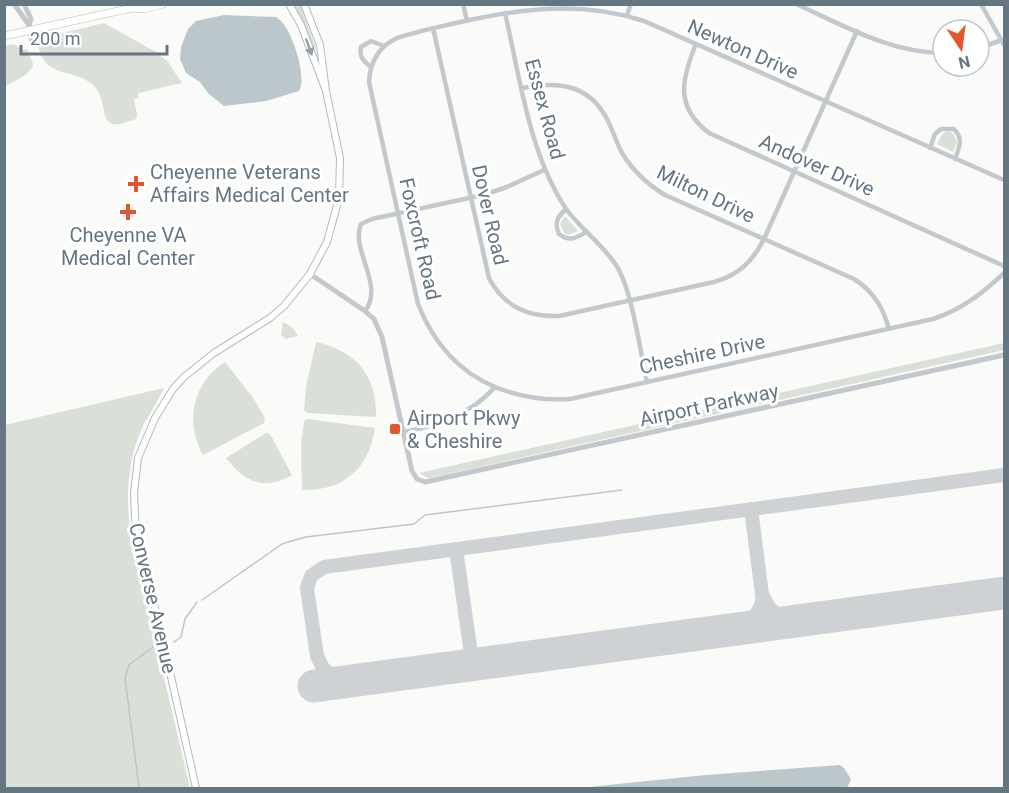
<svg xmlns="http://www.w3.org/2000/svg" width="1009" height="793" viewBox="0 0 1009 793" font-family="Roboto,sans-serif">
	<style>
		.green { fill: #dadfd7 }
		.water { fill: #bbc7cb }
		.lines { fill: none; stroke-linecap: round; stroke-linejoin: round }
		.stream { stroke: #bbc7cb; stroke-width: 1.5 }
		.taxiway { stroke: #ced2d4; stroke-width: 14 }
		.runway { stroke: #ced2d4; stroke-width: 33 }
		.secondary-casing { stroke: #b3babf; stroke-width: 8 }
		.primary-casing { stroke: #b5babe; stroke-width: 8 }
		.minor { stroke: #c3c8cc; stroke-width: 4.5 }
		.tertiary { stroke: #c3c8cc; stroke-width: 5 }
		.secondary { stroke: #fff; stroke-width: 6 }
		.primary { stroke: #fff; stroke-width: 7 }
		.oneway { fill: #939fa8 }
		.poi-dot { fill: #e4572e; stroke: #fff; stroke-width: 2 }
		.labels { text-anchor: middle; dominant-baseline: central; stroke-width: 6; stroke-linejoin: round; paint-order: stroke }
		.street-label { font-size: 20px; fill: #657683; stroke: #fff }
		.poi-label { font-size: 20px; fill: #657683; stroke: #fff; text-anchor: start }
	</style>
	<rect width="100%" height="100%" fill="#fafaf8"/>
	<!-- green -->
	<g class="green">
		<polygon points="293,5 300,5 316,49 315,50"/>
		<path d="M104 23 156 52 168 62 182 83 138 93V98L134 99 137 115 136 119C128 121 115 128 109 122 101 115 106 96 92 84 71 67 47 80 38 46L46 37Z"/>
		<path d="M14 44 22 50 27 49C28 53 32 60 33 64 33 73 12 83 5 86V46Z"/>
		<polygon points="948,131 953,133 957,142 953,152 937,144 943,133"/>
		<polygon points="565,216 578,231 568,235 564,233 560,224"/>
		<polygon points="283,322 293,328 298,336 286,339 281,335"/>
		<path d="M316 342C356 351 377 375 376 417L307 413 304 410 306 387Z"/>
		<polygon points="1004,343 1004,350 448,474 428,478 419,473"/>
		<path d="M225 362 254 399 265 418 264 423 203 455C184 422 193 382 225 362Z"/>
		<path d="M164 388C158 401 150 413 143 426 126 462 125 503 132 542L190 788H5V425Z"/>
		<path d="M307 419 375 428C369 469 343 491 302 490L301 444 304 422Z"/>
		<path d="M266 433 270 434 292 475C265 491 244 482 226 458Z"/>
	</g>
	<!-- water -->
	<g class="water">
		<path d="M224 15 276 17C291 24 308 78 299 91L266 101 224 106 209 94 200 82 186 73 180 59 181 47 188 29 196 21Z"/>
		<polygon points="840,765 844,768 851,779 847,788 579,788 706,775"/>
	</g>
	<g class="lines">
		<!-- stream -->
		<g class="stream">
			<polyline points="202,600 282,544 288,542 306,537 414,524 425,515 622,490"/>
			<polyline points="174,642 181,637 185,619 197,602"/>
			<polyline points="139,788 125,678 129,665 153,647"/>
		</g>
		<!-- taxiway -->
		<g class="taxiway">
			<polyline points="751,509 766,625"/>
			<polyline points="456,549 471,654 479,662 489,663"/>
			<path d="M764 598C770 614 783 619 799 621"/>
			<path d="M734 629C749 623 758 617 762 601"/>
			<polyline points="360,680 341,679 331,675 323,668 317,656 307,588 311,576 324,567 1004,475"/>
		</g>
		<!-- runway -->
		<polyline class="runway" points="314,686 1004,593"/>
		<defs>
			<g id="secondary">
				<polyline points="289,4 301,25 325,88"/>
				<polyline points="196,788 159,623 136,538 134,493 138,458 155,418 173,389 184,377 214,353 270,318 284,306 310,274 327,242 339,198 340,158 326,91 320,45 304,4"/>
			</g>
			<polyline id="primary" points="4,36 132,8 144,9 163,4"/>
		</defs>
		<!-- secondary casing -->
		<use href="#secondary" class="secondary-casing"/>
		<!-- primary casing -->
		<use href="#primary" class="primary-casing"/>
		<!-- minor -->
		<g class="minor">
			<polyline points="463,4 467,21"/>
			<path d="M796 4C843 25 890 53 943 53"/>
			<polyline points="981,4 1004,45"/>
			<path d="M505 13C520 78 529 153 566 209 557 217 554 223 559 234 569 242 577 238 586 232"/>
			<polyline points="627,15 631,4"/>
			<path d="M433 28 489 278C504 307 528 317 559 316L714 282C739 275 752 262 764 239L857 31"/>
			<path d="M696 44C681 80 675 107 709 133L1004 266"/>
			<polyline points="979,48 1002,40"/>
			<path d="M371 67C363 61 359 56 361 47L371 41 384 46"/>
			<path d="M523 88C557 81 589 84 607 119 613 130 616 142 622 153 633 171 647 184 665 195L854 279C873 291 883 307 889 329"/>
			<path d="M930 148 935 134 941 129H954C964 139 959 148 955 159"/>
			<path d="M566 209C581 229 602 244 616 265 632 289 640 351 647 382"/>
			<path d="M365 311C385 285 350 250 361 224L372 219 483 195 507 187 544 170"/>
			<path d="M495 387C457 371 433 342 418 304L369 82C370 62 378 47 397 38 418 31 439 27 460 22 523 8 582 1 644 21L1004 180"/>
			<path d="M404 432C439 425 470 415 495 387 520 397 543 401 570 399L933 319C961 310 983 293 1004 273"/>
		</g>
		<!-- tertiary -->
		<g class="tertiary">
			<polyline points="14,4 29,25"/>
			<polyline points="24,4 31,19 29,25 31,39"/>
			<polyline points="310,274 365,311 374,319 382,337 412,471 417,479 425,482 1004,355"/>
		</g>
		<!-- secondary -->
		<use href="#secondary" class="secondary"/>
		<!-- primary -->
		<use href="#primary" class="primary"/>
	</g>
	<!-- one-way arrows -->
	<defs><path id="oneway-solid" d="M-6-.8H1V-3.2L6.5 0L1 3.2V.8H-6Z" transform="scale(1.5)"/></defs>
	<use class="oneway" href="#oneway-solid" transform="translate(309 47) rotate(70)"/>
	<!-- markers -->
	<g class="poi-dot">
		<path d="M133 175h6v6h6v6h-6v6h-6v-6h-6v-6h6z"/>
		<path d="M125 203h6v6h6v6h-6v6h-6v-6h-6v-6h6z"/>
		<rect x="389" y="423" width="12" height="12" rx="3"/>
	</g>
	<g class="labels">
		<!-- street labels -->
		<g class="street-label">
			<text transform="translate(743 49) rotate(24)">Newton Drive</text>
			<text transform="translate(545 109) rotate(75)">Essex Road</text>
			<text transform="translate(817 165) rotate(24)">Andover Drive</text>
			<text transform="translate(706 194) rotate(26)">Milton Drive</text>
			<text transform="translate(490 215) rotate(77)">Dover Road</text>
			<text transform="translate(420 239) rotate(77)">Foxcroft Road</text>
			<text transform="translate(702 354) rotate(-12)">Cheshire Drive</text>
			<text transform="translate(709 405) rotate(-12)">Airport Parkway</text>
			<text transform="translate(153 598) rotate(77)">Converse Avenue</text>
		</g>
		<!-- poi labels -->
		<g class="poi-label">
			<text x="150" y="172">Cheyenne Veterans<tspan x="150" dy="23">Affairs Medical Center</tspan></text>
			<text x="128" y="235" text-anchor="middle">Cheyenne VA<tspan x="128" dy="23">Medical Center</tspan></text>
			<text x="407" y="418">Airport Pkwy<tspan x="407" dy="23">&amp; Cheshire</tspan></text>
		</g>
	</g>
	<!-- border -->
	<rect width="1009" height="793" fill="none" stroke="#657683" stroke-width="12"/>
	<!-- north arrow -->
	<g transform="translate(961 48) rotate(167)"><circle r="28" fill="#ffffff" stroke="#c1c8cd" stroke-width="1.5"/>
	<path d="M0-4.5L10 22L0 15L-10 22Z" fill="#e4572e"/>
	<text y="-9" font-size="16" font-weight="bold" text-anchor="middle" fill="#657683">N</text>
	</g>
	<!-- scale -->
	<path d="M21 45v9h146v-9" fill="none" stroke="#657683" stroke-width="3"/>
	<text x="30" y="45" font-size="18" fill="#657683" stroke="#ffffff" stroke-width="4.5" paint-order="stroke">200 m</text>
</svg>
